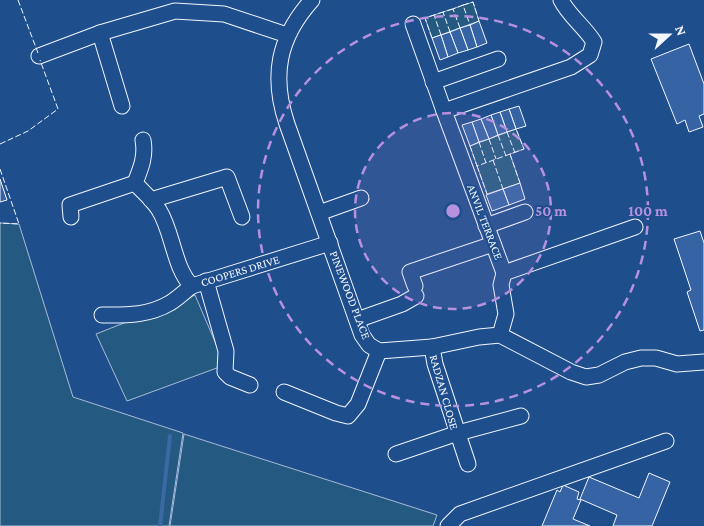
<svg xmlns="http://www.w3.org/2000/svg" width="704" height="526" viewBox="0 0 704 526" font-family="'Crimson Pro',serif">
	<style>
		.green { fill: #245a82; stroke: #a8bbd7 }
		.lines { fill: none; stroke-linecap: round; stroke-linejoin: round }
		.stream { stroke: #3b69a3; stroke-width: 4 }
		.building { fill: #3563a3; stroke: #f2f6ff }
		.minor-casing { stroke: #f2f6ff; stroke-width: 17 }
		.minor { stroke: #1f4e8c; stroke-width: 15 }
		.fence { stroke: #f2f6ff; stroke-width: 1; stroke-dasharray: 6 2.5; stroke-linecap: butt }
		.ring { fill: none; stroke: #b691df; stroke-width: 2.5; stroke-dasharray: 9 6 }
		.labels { text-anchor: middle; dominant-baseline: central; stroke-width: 4; stroke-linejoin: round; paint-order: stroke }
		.street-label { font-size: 12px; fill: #f2f6ff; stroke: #1f4e8c }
		.centre { fill: #b691df; stroke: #1f4e8c; stroke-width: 2.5 }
		.ring-label { font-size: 15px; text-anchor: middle; font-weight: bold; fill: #b691df; stroke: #1f4e8c; stroke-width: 4; stroke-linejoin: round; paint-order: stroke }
	</style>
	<rect width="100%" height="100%" fill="#1f4e8c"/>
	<!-- green -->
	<g class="green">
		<polygon points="473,2 479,21 432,38 425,18"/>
		<polygon points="516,129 524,149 510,154 520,183 487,194 470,146"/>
		<polygon points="0,223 19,224 73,397 183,433 169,526 0,526"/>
		<polygon points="195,295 225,365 127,401 96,334"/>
		<polygon points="184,434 437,515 433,526 170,526"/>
	</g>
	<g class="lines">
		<!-- stream -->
		<polyline class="stream" points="160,526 170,436"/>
	</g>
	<!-- building -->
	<g class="building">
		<polygon points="479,21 487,43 477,47 470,25"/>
		<polygon points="470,25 477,47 468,50 460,28"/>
		<polygon points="460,28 468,50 458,53 450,32"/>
		<polygon points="450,32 458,53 448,57 441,35"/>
		<polygon points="441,35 448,57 440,60 432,38"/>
		<polygon points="689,44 704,84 704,114 699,116 703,127 689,132 685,120 677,124 651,59"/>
		<polygon points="519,106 526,126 516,129 509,109"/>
		<polygon points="509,109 516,129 507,132 500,112"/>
		<polygon points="500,112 507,132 498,135 491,115"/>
		<polygon points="491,115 498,135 489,139 481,119"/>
		<polygon points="481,119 489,139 479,142 472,122"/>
		<polygon points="472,122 479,142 470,146 462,125"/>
		<polygon points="0,179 7,200 0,202"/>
		<polygon points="520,183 525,199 509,205 503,189"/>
		<polygon points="503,189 509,205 492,211 486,195"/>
		<polygon points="700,231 704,243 704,330 700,331 687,292 691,290 674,239"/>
		<polygon points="649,473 670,482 652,526 613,526 617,515 580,499 589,477 639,498"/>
		<polygon points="563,485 579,492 577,499 581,500 573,519 590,526 542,526 557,490 560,492"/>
	</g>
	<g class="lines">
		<defs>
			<g id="minor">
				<path d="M312 0C278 38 271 76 287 124L362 335 369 345 379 351 432 347 479 337 500 335 571 372 586 377 599 375 625 362 641 358H656L677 364 704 362"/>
				<polyline points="413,24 444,111"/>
				<polyline points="100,33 122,106"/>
				<polyline points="39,56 100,33 175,11 224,14 287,35"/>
				<polyline points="433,82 498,59"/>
				<path d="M143 140C146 156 141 168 135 183 143 192 153 200 159 210 173 232 174 269 192 286L330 243"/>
				<polyline points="151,200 227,177 242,217"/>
				<polyline points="319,213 361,198"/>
				<polyline points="71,217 70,205 135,183"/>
				<polyline points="486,226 525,212"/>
				<polyline points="504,273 635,227"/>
				<polyline points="206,281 226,351 225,372 230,377 250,385"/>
				<polyline points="415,286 410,272 493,244"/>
				<path d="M102 315C126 315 148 316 170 303 178 298 185 291 192 286"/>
				<polyline points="357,320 402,304 416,296"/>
				<path d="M500 335 506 314 501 285 504 273 444 111 571 67 590 55 594 42C584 26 569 16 561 0"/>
				<polyline points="432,347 435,364 468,464"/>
				<polyline points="284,392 336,413 348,416 358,404 379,351"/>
				<polyline points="396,454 458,433 521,416"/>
				<polyline points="448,526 460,514 666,441"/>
			</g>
		</defs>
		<!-- minor casing -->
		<use href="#minor" class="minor-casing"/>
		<!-- minor -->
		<use href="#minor" class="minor"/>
		<!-- fence -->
		<g class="fence">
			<polyline points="18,0 38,53"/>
			<polyline points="463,5 473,2 479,21"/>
			<polyline points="460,28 453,9 463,5 470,25"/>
			<polyline points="450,32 443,12 453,9"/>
			<polyline points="441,35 434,15 443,12"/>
			<polyline points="432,38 425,18 434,15"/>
			<polyline points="507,132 515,153"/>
			<polyline points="498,135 506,156"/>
			<polyline points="489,139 496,159"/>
			<polyline points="479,142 486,163"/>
			<polyline points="0,144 28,131 58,109 40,60"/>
			<polyline points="470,146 477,166 524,149 516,129"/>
			<polyline points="510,154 520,183"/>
			<polyline points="493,160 503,189"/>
			<polyline points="477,166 487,194"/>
			<polyline points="0,169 19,224 0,223"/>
		</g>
	</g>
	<!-- distance rings -->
	<circle cx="453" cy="211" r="98" fill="#b691df" fill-opacity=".12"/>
	<g class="ring">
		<circle cx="453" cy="211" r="98"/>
		<circle cx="453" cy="211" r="195"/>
	</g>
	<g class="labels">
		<!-- street labels -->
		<g class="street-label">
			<text transform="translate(485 222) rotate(69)">ANVIL TERRACE</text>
			<text transform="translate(240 271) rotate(-17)">COOPERS DRIVE</text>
			<text transform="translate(350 295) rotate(69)">PINEWOOD PLACE</text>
			<text transform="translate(444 392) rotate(74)">RADZAN CLOSE</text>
		</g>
	</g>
	<circle cx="453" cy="211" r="8" class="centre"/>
	<g class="ring-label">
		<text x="551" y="216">50 m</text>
		<text x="648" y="216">100 m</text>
	</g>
	<!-- north arrow -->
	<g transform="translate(669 35) rotate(69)" stroke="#1f4e8c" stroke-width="4" paint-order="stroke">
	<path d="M0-4L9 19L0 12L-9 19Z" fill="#f2f6ff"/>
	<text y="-8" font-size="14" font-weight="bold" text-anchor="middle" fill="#f2f6ff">N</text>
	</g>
</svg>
